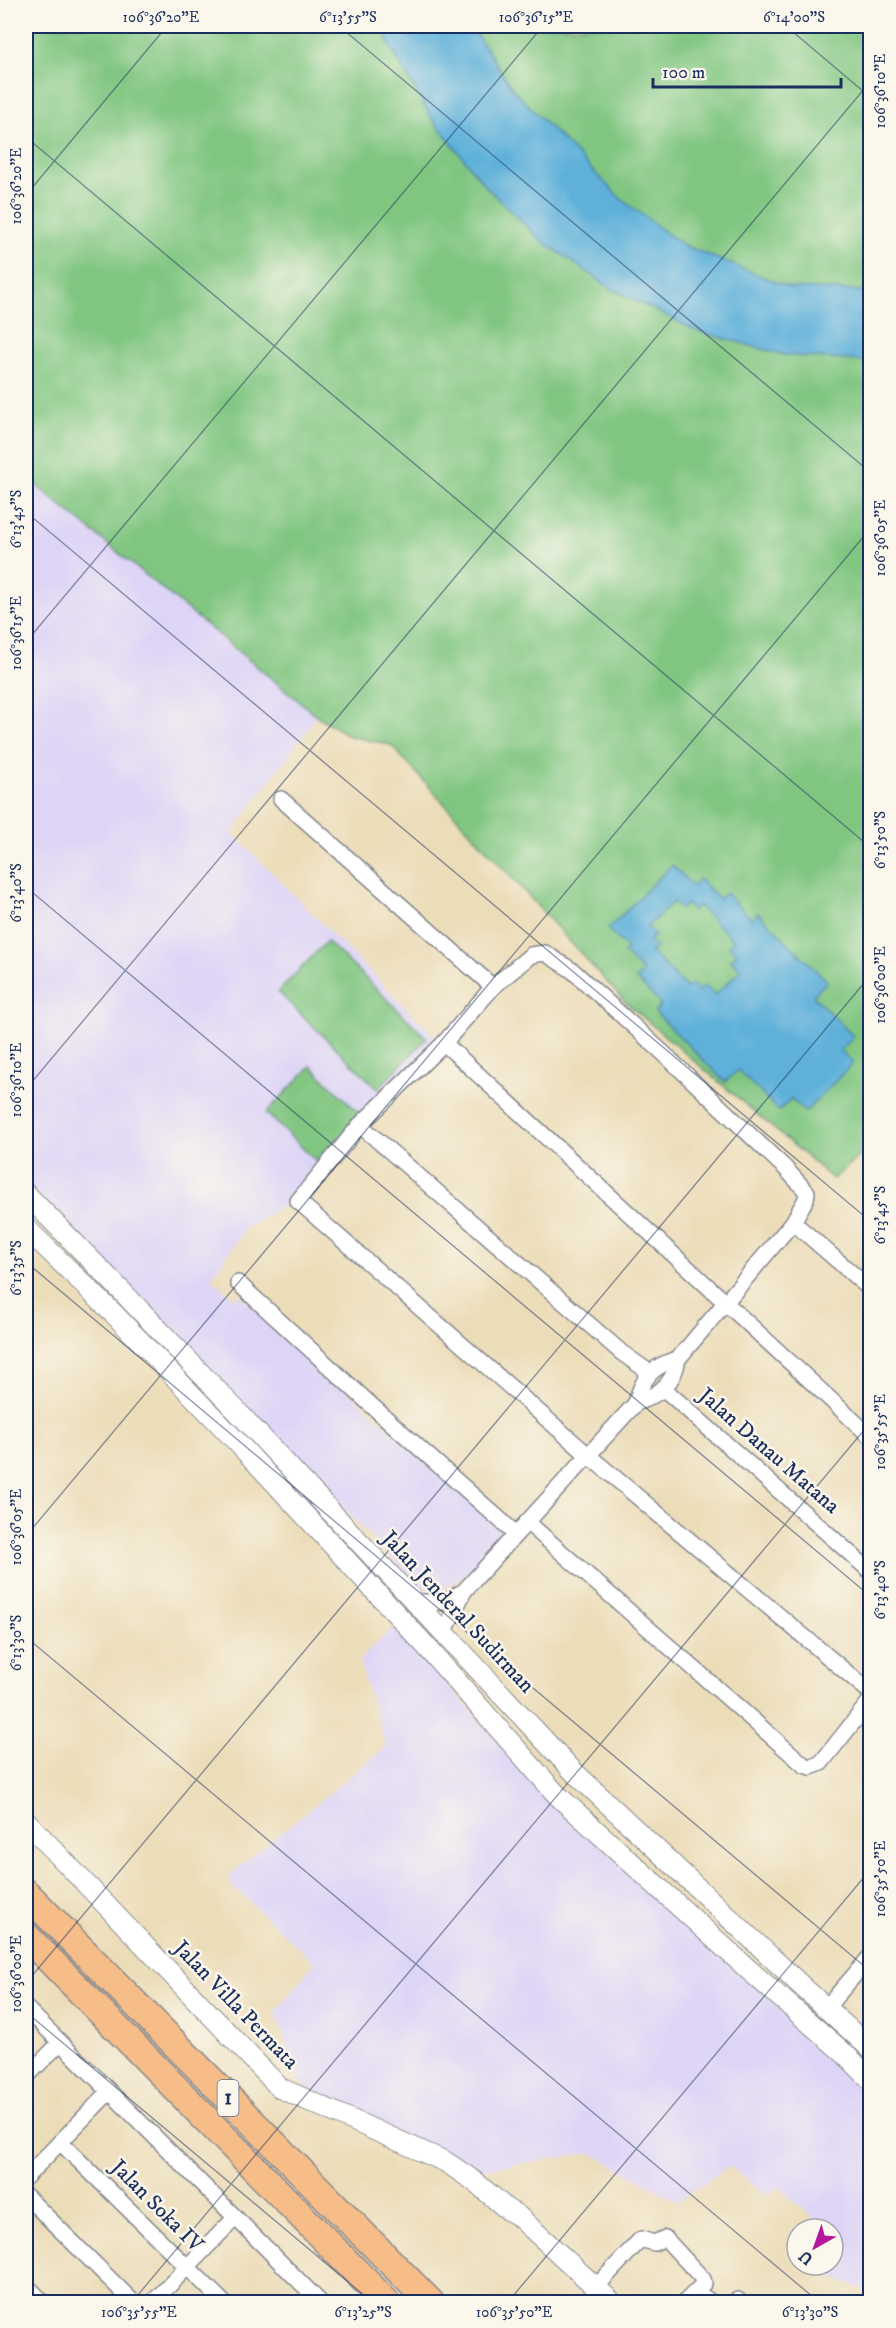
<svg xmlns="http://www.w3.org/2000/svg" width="896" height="2328" viewBox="0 0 896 2328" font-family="'IM FELL DW Pica',serif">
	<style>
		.built { fill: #ded5f6 }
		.green { fill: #80c681; stroke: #4e7a70; stroke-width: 1.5 }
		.water { fill: #5eb1da; stroke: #3c709c; stroke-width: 1.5; fill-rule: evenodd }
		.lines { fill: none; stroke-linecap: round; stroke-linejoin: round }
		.minor-casing { stroke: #84868c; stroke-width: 18 }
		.tertiary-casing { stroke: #84868c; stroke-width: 22 }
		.motorway-casing { stroke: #84868c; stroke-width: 30 }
		.minor { stroke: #fff; stroke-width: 15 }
		.tertiary { stroke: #fff; stroke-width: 20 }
		.motorway { stroke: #f7bd88; stroke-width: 27 }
		.ticks { fill: none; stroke: #1b2f5e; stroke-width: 1.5; stroke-opacity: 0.45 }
		.labels { text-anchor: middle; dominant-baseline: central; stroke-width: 5; stroke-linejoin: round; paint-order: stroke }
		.shield { fill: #fbf7ec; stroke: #5e6b89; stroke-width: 1.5 }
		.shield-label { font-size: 21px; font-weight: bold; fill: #1b2f5e }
		.street-label { font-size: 22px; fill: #1b2f5e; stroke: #fbf7ec }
		.neatline { fill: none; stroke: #1b2f5e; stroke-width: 2 }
		.ticks-label { font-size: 15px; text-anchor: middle; fill: #1b2f5e }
	</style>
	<rect width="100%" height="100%" fill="#fbf7ec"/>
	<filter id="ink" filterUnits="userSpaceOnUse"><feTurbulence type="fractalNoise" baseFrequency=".0167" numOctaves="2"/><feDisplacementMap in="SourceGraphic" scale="12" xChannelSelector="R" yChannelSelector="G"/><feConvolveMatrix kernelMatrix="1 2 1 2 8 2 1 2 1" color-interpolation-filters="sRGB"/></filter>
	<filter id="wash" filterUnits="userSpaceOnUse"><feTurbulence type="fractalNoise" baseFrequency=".008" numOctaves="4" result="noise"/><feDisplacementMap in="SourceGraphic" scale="24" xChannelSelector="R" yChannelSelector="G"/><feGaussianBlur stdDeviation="1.35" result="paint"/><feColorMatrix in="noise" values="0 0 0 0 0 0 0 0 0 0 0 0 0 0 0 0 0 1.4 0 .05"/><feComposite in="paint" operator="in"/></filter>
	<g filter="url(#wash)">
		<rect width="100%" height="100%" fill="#ecddb9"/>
		<!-- built -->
		<g class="built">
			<polygon points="26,477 317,716 232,833 438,1040 302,1195 246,1227 211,1278 235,1299 240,1294 505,1533 504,1542 495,1560 449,1585 432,1592 417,1584 26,1183"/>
			<polygon points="395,1626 551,1801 750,1980 870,2094 870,2292 830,2276 837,2239 833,2236 833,2229 826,2229 777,2186 767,2196 730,2166 677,2201 591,2153 475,2170 301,2085 275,2012 315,1963 230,1884 229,1875 386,1747 359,1660"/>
		</g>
		<!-- green -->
		<g class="green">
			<polygon points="26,26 870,26 870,1147 833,1179 624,1001 391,745 349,736 317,716 26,477"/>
			<polygon points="327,941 427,1038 378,1089 278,992"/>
			<polygon points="311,1066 361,1115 316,1161 266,1113"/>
		</g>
		<!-- water -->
		<g class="water">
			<polygon points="383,26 471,26 514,91 621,199 683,245 791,288 864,291 870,289 870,362 785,355 697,331 614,290 542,241 487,188 431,117 388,43"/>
			<path d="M672 865 693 886 699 879 719 899 725 893 752 919 758 913 827 981 813 996 854 1037 840 1050 853 1063 805 1112 791 1098 779 1111 738 1070 725 1082 655 1012 661 1004 636 979 643 972 624 953 627 948 608 929ZM673 902 681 909 686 904 693 910 698 905 734 941 729 946 737 954 731 960 741 970 715 995 705 985 699 991 692 984 687 988 651 952 656 947 649 941 655 935 647 927Z"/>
		</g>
	</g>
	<g filter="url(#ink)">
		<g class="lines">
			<defs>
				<g id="minor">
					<polyline points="281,799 493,987"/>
					<polyline points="444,1043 870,1436"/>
					<polyline points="360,1125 622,1353 649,1372"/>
					<polyline points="793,1222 870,1289"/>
					<polyline points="238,1283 371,1405 516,1534"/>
					<polyline points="664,1389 870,1571"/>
					<path d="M636 1403C659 1395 674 1384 678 1359L793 1222 806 1199 807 1192 785 1168 662 1052 573 971 545 953 531 955 493 987 444 1043 360 1125 298 1201 589 1456 870 1692"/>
					<polyline points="527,1522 804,1765 811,1767 821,1763 870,1701"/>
					<polyline points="415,1602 445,1602 464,1591"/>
					<path d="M444 1633 464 1591 636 1403C642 1378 653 1365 678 1359"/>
					<polyline points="26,2008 320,2302"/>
					<polyline points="826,2008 870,1957"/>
					<polyline points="26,2077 60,2043"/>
					<polyline points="60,2142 223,2302"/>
					<polyline points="26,2177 109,2092"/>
					<polyline points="26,2196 133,2302"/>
					<polyline points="26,2285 43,2302"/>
					<polyline points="597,2286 641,2239 654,2243 665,2238 703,2279 704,2283 685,2302"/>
					<polyline points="696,2292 711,2302"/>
					<polyline points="153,2302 235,2218"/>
					<polyline points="734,2302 738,2300"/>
				</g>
				<g id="tertiary">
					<polyline points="26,1194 111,1280 236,1410 573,1771 805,1989 870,2048"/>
					<polyline points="26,1228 114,1314 237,1442 425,1645 557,1795 750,1971 845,2054 870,2079"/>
					<polyline points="26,1821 280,2088 446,2162 474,2181 508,2210 517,2215 612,2302"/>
				</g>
				<g id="motorway">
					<polyline points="26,1893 430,2302"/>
					<polyline points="26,1936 386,2302"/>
				</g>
			</defs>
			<!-- minor casing -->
			<use href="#minor" class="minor-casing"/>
			<!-- tertiary casing -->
			<use href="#tertiary" class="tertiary-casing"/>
			<!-- motorway casing -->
			<use href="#motorway" class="motorway-casing"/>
			<!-- minor -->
			<use href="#minor" class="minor"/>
			<!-- tertiary -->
			<use href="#tertiary" class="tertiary"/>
			<!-- motorway -->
			<use href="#motorway" class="motorway"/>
		</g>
	</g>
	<!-- ticks -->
	<path class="ticks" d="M339 26 870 472M786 26 870 97M26 137 870 847M26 195 167 26M26 512 870 1221M26 642 543 26M26 887 870 1596M26 1089 870 82M26 1262 870 1971M26 1536 870 529M26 1637 819 2302M26 1983 870 976M26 2012 372 2302M132 2302 870 1423M508 2302 870 1870"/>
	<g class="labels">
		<!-- shield labels -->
		<rect class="shield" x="217.5" y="2080" width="21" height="36" rx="4.5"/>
		<g class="shield-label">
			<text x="228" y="2098">1</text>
		</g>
		<!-- street labels -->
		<g class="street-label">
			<text transform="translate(769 1451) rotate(41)">Jalan Danau Matana</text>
			<text transform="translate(458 1612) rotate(47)">Jalan Jenderal Sudirman</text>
			<text transform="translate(236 2005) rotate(46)">Jalan Villa Permata</text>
			<text transform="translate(157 2206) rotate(45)">Jalan Soka IV</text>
		</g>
	</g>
	<!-- margin -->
	<rect width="896" height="2328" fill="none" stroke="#fbf7ec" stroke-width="66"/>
	<!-- north arrow -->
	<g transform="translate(815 2247) rotate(220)"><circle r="28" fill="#fbf7ec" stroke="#a1a7b3" stroke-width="1.5"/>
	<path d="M0-4.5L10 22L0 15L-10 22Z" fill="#b5179e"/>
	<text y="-9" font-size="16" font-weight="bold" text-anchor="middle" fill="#1b2f5e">U</text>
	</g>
	<!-- scale -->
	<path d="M653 78v9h188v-9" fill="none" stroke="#1b2f5e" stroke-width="3"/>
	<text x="662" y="78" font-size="18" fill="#1b2f5e" stroke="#fbf7ec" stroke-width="4.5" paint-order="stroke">100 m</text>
	<rect x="33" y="33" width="830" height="2262" class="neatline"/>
	<g class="ticks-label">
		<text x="161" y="22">106°36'20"E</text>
		<text x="348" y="22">6°13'55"S</text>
		<text x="536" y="22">106°36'15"E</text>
		<text x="794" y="22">6°14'00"S</text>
		<text transform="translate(880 91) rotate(-90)" y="5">106°36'10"E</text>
		<text transform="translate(16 186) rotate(-90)" y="5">106°36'20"E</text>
		<text transform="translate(16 519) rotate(-90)" y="5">6°13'45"S</text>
		<text transform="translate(880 538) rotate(-90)" y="5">106°36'05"E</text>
		<text transform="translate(16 633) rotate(-90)" y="5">106°36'15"E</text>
		<text transform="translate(880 840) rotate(-90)" y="5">6°13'50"S</text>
		<text transform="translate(16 893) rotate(-90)" y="5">6°13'40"S</text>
		<text transform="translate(880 985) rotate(-90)" y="5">106°36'00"E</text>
		<text transform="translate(16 1080) rotate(-90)" y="5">106°36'10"E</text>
		<text transform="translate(880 1215) rotate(-90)" y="5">6°13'45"S</text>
		<text transform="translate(16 1268) rotate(-90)" y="5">6°13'35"S</text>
		<text transform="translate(880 1432) rotate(-90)" y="5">106°35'55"E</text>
		<text transform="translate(16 1527) rotate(-90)" y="5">106°36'05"E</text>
		<text transform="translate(880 1590) rotate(-90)" y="5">6°13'40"S</text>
		<text transform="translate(16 1643) rotate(-90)" y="5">6°13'30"S</text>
		<text transform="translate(880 1879) rotate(-90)" y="5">106°35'50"E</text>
		<text transform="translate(16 1974) rotate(-90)" y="5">106°36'00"E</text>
		<text x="139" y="2317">106°35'55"E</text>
		<text x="363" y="2317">6°13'25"S</text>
		<text x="514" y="2317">106°35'50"E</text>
		<text x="810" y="2317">6°13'30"S</text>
	</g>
</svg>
